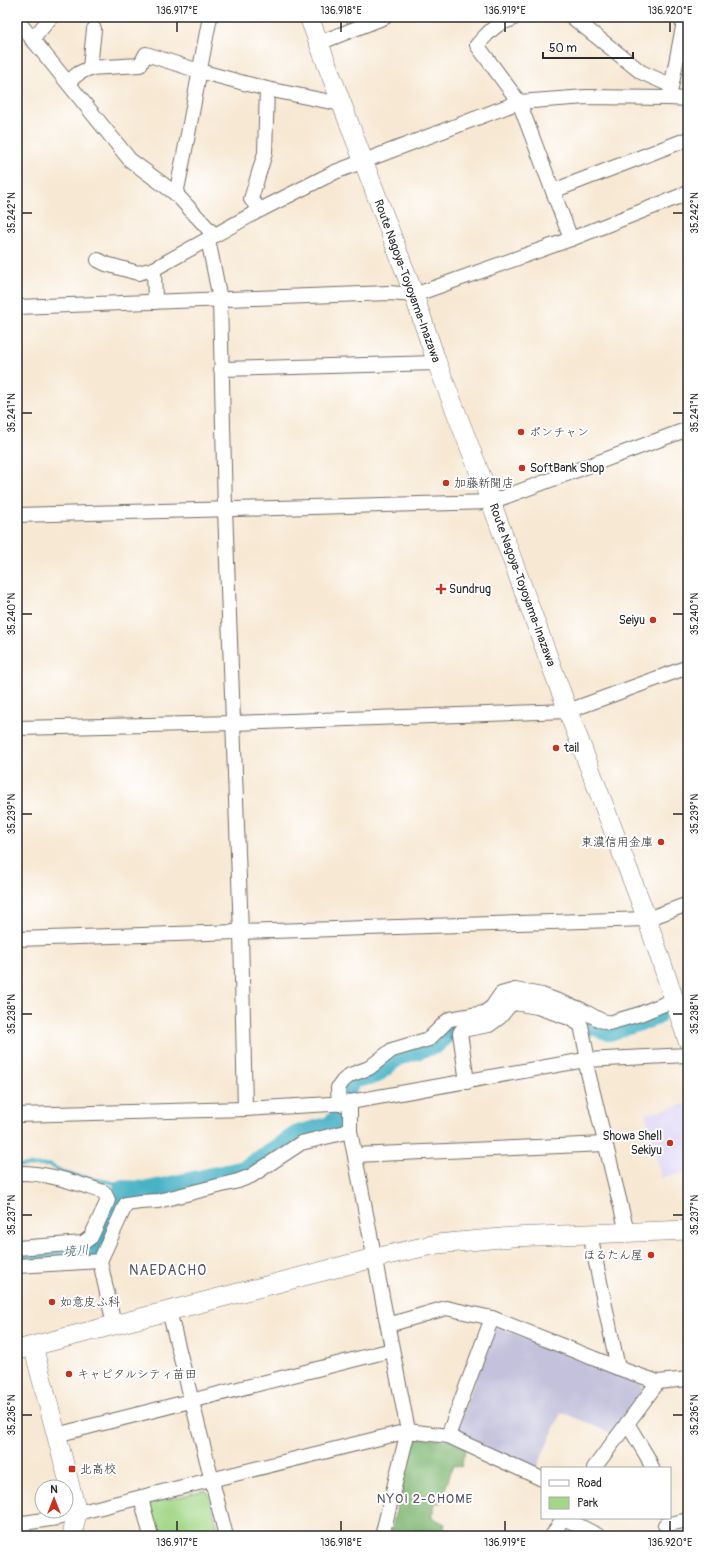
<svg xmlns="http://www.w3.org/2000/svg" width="705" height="1553" viewBox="0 0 705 1553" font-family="Pangolin,'Klee One',sans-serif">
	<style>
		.built { fill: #ded5f5 }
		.industrial { fill: #c3c1db }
		.green { fill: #a3d787; stroke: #678159 }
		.forest { fill: #82b874; stroke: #567250 }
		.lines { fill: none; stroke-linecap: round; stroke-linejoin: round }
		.stream { stroke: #48b3c6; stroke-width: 3.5 }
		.river { stroke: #48b3c6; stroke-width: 22 }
		.street-casing { stroke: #726d66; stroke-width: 16 }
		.secondary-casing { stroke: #726d66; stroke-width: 20 }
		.street { stroke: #fff; stroke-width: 14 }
		.secondary { stroke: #fff; stroke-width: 19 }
		.ticks { fill: none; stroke: #2b2b2b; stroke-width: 1.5 }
		.poi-dot { fill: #c8321e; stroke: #fff; stroke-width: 1.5 }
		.labels { text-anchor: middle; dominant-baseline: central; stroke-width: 4; stroke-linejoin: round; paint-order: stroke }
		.street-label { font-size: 12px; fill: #2b2b2b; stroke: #fff }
		.poi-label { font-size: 12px; fill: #2b2b2b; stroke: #fff; text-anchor: start }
		.water-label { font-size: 13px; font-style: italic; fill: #376169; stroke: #fff }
		.neighbourhood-label { font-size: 13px; letter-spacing: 1px; fill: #575463; stroke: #fff }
		.quarter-label { font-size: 14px; letter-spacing: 1px; fill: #575463; stroke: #fff }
		.neatline { fill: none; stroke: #2b2b2b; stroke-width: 1.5 }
		.ticks-label { font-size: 10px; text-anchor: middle; fill: #2b2b2b }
	</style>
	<rect width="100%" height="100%" fill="#fff"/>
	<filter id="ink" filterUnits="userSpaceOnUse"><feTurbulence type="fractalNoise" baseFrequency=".025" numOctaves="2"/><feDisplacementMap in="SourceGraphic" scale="8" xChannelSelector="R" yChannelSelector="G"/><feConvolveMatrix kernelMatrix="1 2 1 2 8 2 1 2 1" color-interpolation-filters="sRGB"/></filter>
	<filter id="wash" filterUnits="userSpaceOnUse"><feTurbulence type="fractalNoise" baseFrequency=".012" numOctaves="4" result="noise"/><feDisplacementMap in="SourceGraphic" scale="16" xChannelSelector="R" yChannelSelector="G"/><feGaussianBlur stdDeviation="0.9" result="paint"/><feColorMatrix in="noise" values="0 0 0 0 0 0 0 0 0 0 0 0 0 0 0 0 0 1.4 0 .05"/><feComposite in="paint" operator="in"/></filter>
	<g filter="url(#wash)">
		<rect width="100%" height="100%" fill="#f7e8d3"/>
		<!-- built -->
		<polygon class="built" points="686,1104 688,1112 688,1172 661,1178 646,1114"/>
		<!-- industrial -->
		<polygon class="industrial" points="499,1327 641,1384 643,1392 611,1433 561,1412 536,1470 455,1434 493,1330"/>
		<!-- green -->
		<g class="green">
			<polygon points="205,1490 208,1492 220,1536 155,1536 148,1510 150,1504"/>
			<polygon points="415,1530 435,1536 413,1536"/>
		</g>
		<!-- forest -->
		<polygon class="forest" points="413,1438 449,1440 466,1448 461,1467 453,1465 441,1503 436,1502 431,1517 445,1524 441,1536 435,1536 415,1530 412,1536 390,1536"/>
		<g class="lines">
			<!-- stream -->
			<polyline class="stream" points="17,1166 50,1165 65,1173 119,1184 123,1191"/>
			<!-- river -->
			<g class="river">
				<polyline points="560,1007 571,1010 592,1024 609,1030 655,1015"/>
				<polyline points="345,1095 346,1085 355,1077 375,1073 397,1055 435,1043 452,1026 487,1019"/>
				<polyline points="17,1256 95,1250 98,1245 123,1191 148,1192 245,1171 298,1136 330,1127 339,1120"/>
			</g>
		</g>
	</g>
	<g filter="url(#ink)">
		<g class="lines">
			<defs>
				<g id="street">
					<path d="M515 17C509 22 507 20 501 23 491 28 485 37 477 45L519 102 571 239"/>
					<polyline points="572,17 641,72 670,85"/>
					<polyline points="17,20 130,160 176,194 214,235"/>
					<polyline points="32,40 51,17"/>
					<polyline points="319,43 385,17"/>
					<polyline points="90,68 94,29"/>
					<polyline points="68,82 79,73 90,68 140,65 146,54 199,71 267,89 341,104"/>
					<polyline points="670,93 685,17"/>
					<polyline points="553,191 688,139"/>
					<path d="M176 194C189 135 198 76 210 17"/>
					<polyline points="260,210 251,199 265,153 267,89"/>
					<polyline points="208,239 220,299 225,509 241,932 245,1109"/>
					<polyline points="98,260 106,264 138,273 154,269 260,210 335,172 519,102 586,97 669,98 688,99"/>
					<polyline points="154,269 155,302"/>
					<polyline points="17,307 389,293 414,295 571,239 688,193"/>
					<polyline points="221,369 437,363"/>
					<polyline points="17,515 491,502 688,429"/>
					<polyline points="17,728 234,723 568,711 688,667"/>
					<polyline points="17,939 647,919 688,904"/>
					<polyline points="585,1060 627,1232"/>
					<polyline points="467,1082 460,1033 462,1030 489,1025 500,1017 509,1006 515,1003 537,1007 569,1018 581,1025 588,1060"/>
					<polyline points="339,1104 338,1088 343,1081 350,1075 369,1068 392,1050 429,1039 446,1022 450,1019 484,1013 492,1007 501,994 515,990 542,995 580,1009 600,1020 609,1023 640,1014 674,1000"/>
					<polyline points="17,1115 245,1109 348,1103"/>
					<polyline points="350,1131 408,1431 382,1536"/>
					<polyline points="355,1155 605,1144"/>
					<path d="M17 1173C46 1172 76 1183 104 1192L108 1200 91 1237 83 1243 17 1248"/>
					<polyline points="590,1234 618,1368"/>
					<polyline points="100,1261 114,1325"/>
					<polyline points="17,1266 100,1261 126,1204 140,1202 158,1201 238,1181 251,1176 301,1143 350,1131 350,1102 585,1060 688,1055"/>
					<polyline points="169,1311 226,1536"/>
					<polyline points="388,1325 446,1308 492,1318 618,1368 658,1382 688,1379"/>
					<polyline points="627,1423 648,1458 652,1468"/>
					<polyline points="56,1435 392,1350"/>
					<polyline points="448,1436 492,1318"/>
					<polyline points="594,1468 658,1382"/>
					<polyline points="141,1498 151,1536"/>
					<polyline points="564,1518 599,1536"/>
					<polyline points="17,1524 57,1518 408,1431 448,1436 542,1479"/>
					<polyline points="665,1525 688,1520"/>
					<polyline points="552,1536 563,1518"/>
				</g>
				<g id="secondary">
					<polyline points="309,17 414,295 437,363 491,502 568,711 647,919 688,1041"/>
					<polyline points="33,1346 77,1513 72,1536"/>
					<polyline points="17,1350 374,1258 437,1244 512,1237 688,1230"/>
				</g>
			</defs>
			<!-- street casing -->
			<use href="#street" class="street-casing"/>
			<!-- secondary casing -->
			<use href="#secondary" class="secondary-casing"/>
			<!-- street -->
			<use href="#street" class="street"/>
			<!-- secondary -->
			<use href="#secondary" class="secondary"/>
		</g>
	</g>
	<!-- ticks -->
	<path class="ticks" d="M177 22V32M341 22V32M505 22V32M670 22V32M22 213H32M673 213H683M22 413H32M673 413H683M22 614H32M673 614H683M22 814H32M673 814H683M22 1014H32M673 1014H683M22 1215H32M673 1215H683M22 1415H32M673 1415H683M177 1521V1531M341 1521V1531M505 1521V1531M670 1521V1531"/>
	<!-- markers -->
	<g class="poi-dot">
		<circle cx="521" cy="432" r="4"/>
		<circle cx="522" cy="468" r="4"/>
		<circle cx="446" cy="483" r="4"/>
		<path d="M439 583h4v4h4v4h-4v4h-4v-4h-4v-4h4z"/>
		<circle cx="653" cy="620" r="4"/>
		<circle cx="556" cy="748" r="4"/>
		<circle cx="661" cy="842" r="4"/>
		<circle cx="670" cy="1143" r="4"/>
		<circle cx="651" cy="1255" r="4"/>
		<circle cx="52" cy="1302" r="4"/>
		<circle cx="69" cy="1374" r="4"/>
		<rect x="68" y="1465" width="8" height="8" rx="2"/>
	</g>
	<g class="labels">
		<!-- street labels -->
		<g class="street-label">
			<text transform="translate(407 281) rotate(70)">Route Nagoya-Toyoyama-Inazawa</text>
			<text transform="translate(522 585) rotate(70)">Route Nagoya-Toyoyama-Inazawa</text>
		</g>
		<!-- poi labels -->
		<g class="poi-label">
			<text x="529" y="432">ポンチャン</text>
			<text x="530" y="468">SoftBank Shop</text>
			<text x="454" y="483">加藤新聞店</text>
			<text x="449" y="589">Sundrug</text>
			<text x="645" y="620" text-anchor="end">Seiyu</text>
			<text x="564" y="748">tail</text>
			<text x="653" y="842" text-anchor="end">東濃信用金庫</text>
			<text x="662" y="1136" text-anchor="end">Showa Shell<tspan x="662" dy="14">Sekiyu</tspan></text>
			<text x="643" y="1255" text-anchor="end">ほるたん屋</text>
			<text x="60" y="1302">如意皮ふ科</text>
			<text x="77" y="1374">キャピタルシティ苗田</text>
			<text x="80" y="1469">北高校</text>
		</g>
		<!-- water labels -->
		<g class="water-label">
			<text transform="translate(76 1251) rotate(-6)">境川</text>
		</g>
		<!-- neighbourhood labels -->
		<g class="neighbourhood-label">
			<text x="425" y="1499">NYOI 2-CHOME</text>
		</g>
		<!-- quarter labels -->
		<g class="quarter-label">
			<text x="168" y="1270">NAEDACHO</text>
		</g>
	</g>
	<!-- margin -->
	<rect width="705" height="1553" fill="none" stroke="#fff" stroke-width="44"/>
	<!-- legend -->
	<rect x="541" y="1467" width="130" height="52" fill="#ffffff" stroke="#aaaaaa"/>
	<rect x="549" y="1480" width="20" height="6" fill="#ffffff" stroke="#aaaaaa"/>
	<text x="577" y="1487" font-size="12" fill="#2b2b2b">Road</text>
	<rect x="549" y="1497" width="20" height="12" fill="#a3d787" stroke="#aaaaaa"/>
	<text x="577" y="1507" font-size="12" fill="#2b2b2b">Park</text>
	<!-- north arrow -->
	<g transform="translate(54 1499)"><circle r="19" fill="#ffffff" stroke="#aaaaaa"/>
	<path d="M0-3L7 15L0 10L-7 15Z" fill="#c8321e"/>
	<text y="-6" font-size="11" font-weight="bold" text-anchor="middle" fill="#2b2b2b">N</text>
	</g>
	<!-- scale -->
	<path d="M543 52v6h90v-6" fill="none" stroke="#2b2b2b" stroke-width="2"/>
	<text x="549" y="52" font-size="12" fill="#2b2b2b" stroke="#ffffff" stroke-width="3" paint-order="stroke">50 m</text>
	<rect x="22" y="22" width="661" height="1509" class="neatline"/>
	<g class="ticks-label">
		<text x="177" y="14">136.917°E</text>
		<text x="341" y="14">136.918°E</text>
		<text x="505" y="14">136.919°E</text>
		<text x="670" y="14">136.920°E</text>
		<text transform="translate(11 213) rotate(-90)" y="4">35.242°N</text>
		<text transform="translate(694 213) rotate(-90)" y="4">35.242°N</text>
		<text transform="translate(11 413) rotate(-90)" y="4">35.241°N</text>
		<text transform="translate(694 413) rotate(-90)" y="4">35.241°N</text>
		<text transform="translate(11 614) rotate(-90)" y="4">35.240°N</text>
		<text transform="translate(694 614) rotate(-90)" y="4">35.240°N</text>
		<text transform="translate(11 814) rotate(-90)" y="4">35.239°N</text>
		<text transform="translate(694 814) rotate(-90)" y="4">35.239°N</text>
		<text transform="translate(11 1014) rotate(-90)" y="4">35.238°N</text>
		<text transform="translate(694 1014) rotate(-90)" y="4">35.238°N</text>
		<text transform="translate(11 1215) rotate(-90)" y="4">35.237°N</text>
		<text transform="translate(694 1215) rotate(-90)" y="4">35.237°N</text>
		<text transform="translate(11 1415) rotate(-90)" y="4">35.236°N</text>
		<text transform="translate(694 1415) rotate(-90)" y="4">35.236°N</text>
		<text x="177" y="1546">136.917°E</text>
		<text x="341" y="1546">136.918°E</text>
		<text x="505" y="1546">136.919°E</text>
		<text x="670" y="1546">136.920°E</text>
	</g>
</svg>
